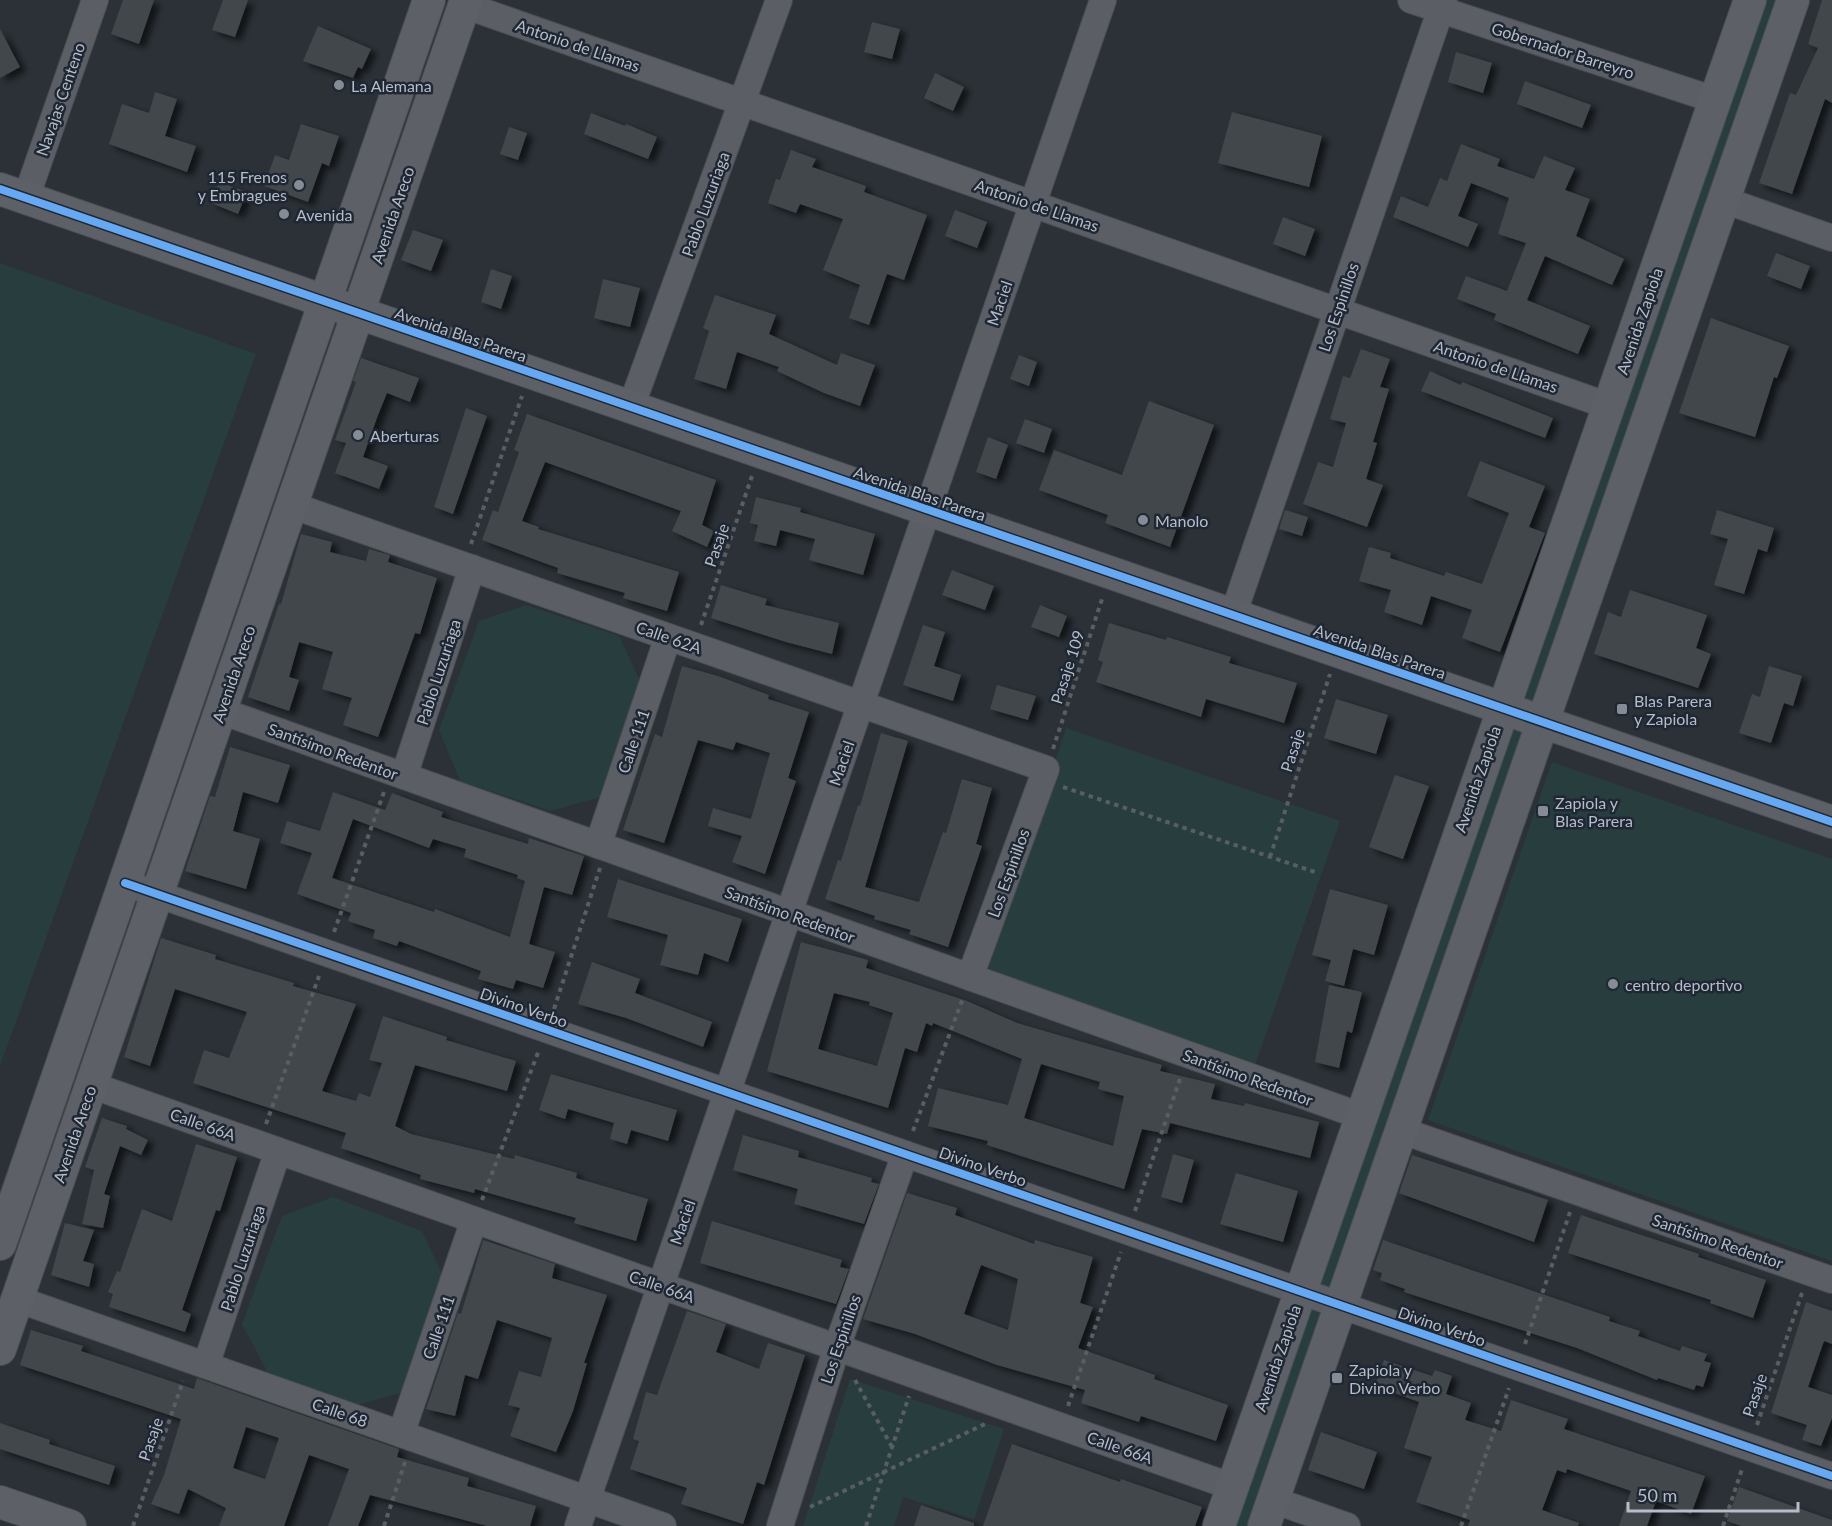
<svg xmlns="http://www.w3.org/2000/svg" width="1832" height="1526" viewBox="0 0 1832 1526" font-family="Lato,sans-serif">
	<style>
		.green { fill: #283d3e }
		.building { fill: #42464c; fill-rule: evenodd; filter: url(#shadow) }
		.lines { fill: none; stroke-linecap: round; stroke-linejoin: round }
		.minor-casing { stroke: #484d52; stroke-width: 28 }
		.major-casing { stroke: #484d54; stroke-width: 34 }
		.path { stroke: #595e62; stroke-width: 4; stroke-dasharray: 4.5 4.5; stroke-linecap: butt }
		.minor { stroke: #5b5f65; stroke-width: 26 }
		.major { stroke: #5d6167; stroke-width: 32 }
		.cycleway-casing { stroke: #1e2733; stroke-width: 11 }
		.cycleway { stroke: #66a8f1; stroke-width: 8 }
		.poi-dot { fill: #858c95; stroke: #1e2733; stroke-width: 2 }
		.labels { text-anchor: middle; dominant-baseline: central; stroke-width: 5; stroke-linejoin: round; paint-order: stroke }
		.street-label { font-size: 16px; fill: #b5bdc8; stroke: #1e2733 }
		.poi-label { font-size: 16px; fill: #b5bdc8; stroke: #1e2733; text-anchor: start }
	</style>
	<defs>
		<filter id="shadow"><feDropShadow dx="6" dy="4" stdDeviation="3" flood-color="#0009"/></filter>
	</defs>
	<rect width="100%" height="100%" fill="#2b3137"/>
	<!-- green -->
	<g class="green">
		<polygon points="1761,0 1779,0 1250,1526 1229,1526"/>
		<polygon points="0,263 256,354 0,1066"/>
		<polygon points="526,605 619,636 640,681 600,797 551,811 460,781 439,730 479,621"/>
		<polygon points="1066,728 1340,821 1255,1065 988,970"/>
		<polygon points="1552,762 1832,859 1832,1261 1428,1120"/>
		<polygon points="333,1197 422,1231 443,1276 403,1392 354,1406 268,1373 242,1324 282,1216"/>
		<polygon points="850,1379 1004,1429 974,1520 903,1497 894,1526 803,1526"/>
	</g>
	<!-- building -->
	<g class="building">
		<polygon points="123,0 154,0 139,44 111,34"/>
		<polygon points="223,0 248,0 235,37 212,30"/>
		<polygon points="1822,0 1832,0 1832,103 1825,99 1792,194 1759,183 1790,93 1796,95 1818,48 1808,44"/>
		<polygon points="872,22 900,29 892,59 864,52"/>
		<polygon points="318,26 371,49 362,69 358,67 353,78 303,61"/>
		<polygon points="0,29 20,67 0,78"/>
		<polygon points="1456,52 1492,63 1483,93 1448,82"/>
		<polygon points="935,73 964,87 953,111 924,98"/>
		<polygon points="1525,81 1591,105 1582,128 1517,104"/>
		<polygon points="155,92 177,99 165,136 196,146 187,172 109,144 122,104 149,113"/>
		<polygon points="1232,112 1322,136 1309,187 1218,163"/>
		<polygon points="591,113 625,126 626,124 657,137 648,159 584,134"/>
		<polygon points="301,124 339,136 329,166 322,163 308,202 264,186 275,155 289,160"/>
		<polygon points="509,127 527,133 518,160 500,154"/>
		<polygon points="1461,144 1500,159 1497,166 1534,179 1544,156 1575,168 1565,190 1590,199 1576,236 1624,259 1612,285 1545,256 1527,300 1590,326 1578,354 1494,320 1496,314 1457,299 1466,276 1507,291 1526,243 1498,234 1509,198 1471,183 1458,216 1478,224 1468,247 1393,217 1401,196 1428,207 1440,178 1447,181"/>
		<polygon points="791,150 816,159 812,167 866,186 864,192 927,215 904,280 887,274 869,325 849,318 860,285 823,270 843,219 800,204 796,213 768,203 776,179 780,180"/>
		<polygon points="219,182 247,192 238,214 211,203"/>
		<polygon points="955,210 987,222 977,248 945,236"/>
		<polygon points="1283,217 1315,229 1305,256 1273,244"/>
		<polygon points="413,230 443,240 431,271 401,260"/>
		<polygon points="1776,253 1810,266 1801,289 1767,276"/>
		<polygon points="491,269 512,276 501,309 481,302"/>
		<polygon points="603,279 640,288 630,327 594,318"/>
		<polygon points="715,295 776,315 769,334 837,365 841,353 875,365 860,406 824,393 777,371 779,367 737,352 726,389 694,379 709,331 703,328"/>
		<polygon points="1711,318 1789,346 1777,378 1774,377 1755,437 1679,413"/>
		<polygon points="1361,349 1390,359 1380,387 1389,389 1373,442 1377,443 1366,479 1383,485 1367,527 1303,504 1318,462 1333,467 1346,423 1330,419 1343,376 1350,378"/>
		<polygon points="1019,355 1037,362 1029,386 1010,379"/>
		<polygon points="361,358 419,378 410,402 387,393 378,415 363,457 388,466 379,489 335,473 346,443 335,440 356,382 353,381"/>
		<polygon points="1430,371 1461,385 1462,382 1553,418 1545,438 1421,391"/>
		<polygon points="1149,401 1214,425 1170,547 1105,523 1108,515 1039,490 1054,450 1122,475"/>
		<polygon points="466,408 487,416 453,514 434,507"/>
		<polygon points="527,414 716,480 702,525 714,531 707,547 672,531 681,511 545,462 522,521 539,527 538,529 679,572 667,611 623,598 625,593 557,573 558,568 482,540 493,510 498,512 519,452 514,450"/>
		<polygon points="1025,419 1052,429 1044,453 1016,443"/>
		<polygon points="988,437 1008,445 996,479 976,472"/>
		<polygon points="1480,461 1545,486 1529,527 1545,533 1500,652 1462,638 1472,610 1431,596 1422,625 1384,612 1391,590 1359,581 1369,547 1391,553 1390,558 1444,576 1446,572 1482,584 1509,513 1467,496"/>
		<polygon points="756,497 801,508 800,512 875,534 863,575 809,560 815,539 780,530 776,546 754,541 758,525 750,523"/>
		<polygon points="1285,510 1308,517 1302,536 1279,529"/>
		<polygon points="1717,510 1774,528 1767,552 1758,549 1744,594 1714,585 1728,539 1710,534"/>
		<polygon points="301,534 332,542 330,552 366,561 369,549 390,555 388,562 437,578 420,634 415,633 378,737 343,725 352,698 322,689 333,652 299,642 289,677 299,680 289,711 248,697 279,604 281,604"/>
		<polygon points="952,570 994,586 985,610 942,595"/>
		<polygon points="721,585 767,599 765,605 839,623 832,654 786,642 711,618"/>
		<polygon points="1630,590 1707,615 1696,648 1711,654 1698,688 1594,654 1608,612 1621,617"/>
		<polygon points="1040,605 1067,616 1059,637 1031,627"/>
		<polygon points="1109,623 1166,640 1167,637 1231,657 1229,663 1297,683 1284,723 1206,699 1201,717 1096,682 1103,662 1098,660"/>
		<polygon points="923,625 945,632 934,666 961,675 953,701 903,685"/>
		<polygon points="682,666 718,676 769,695 768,699 809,712 788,778 796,781 765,874 732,862 742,836 708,826 713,808 751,819 770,753 736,742 733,750 698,740 664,843 623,830 655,734 662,737"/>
		<polygon points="1769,666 1802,676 1793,706 1784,703 1771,743 1739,733 1752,694 1760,697"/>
		<polygon points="997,685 1036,696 1028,720 990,709"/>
		<polygon points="1336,699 1388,715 1376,754 1324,738"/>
		<polygon points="881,733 908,741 865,887 919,902 943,832 946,833 962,779 992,788 976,844 982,846 948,947 909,934 911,930 874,919 875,916 825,899 838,860 841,861 858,805 860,806"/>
		<polygon points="230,747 290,765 278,803 243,792 233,831 260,839 246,889 185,871 210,796 215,797"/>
		<polygon points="1395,775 1429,786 1403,859 1369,847"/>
		<path d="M333 792 385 810 392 793 443 812 441 817 528 844 529 838 584 856 572 895 544 887 529 944 555 952 543 988 516 980 513 989 478 979 481 971 399 941 397 946 373 938 375 930 348 921 351 913 297 894 312 853 280 843 287 821 320 831ZM353 819 429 848 433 839 466 849 464 857 518 875 517 878 525 881 510 937 435 909 434 912 332 878Z"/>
		<polygon points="618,879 742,919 728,962 704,953 698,975 660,965 668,935 607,917"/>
		<polygon points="1330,889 1388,905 1374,955 1353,949 1344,986 1325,981 1331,960 1312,955"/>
		<polygon points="161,938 216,955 215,959 294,983 293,986 356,1004 322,1091 356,1101 359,1093 370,1097 382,1063 369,1060 383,1016 447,1037 446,1040 516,1061 507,1091 415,1065 395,1126 411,1134 514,1159 515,1155 577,1173 576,1178 648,1199 636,1241 574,1223 576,1218 527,1204 475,1189 474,1193 420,1179 421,1175 341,1148 346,1133 193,1083 204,1050 229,1058 247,1012 175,989 150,1066 124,1057"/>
		<path d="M801 942 868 960 866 968 967 1001 1017 1023 1162 1065 1160 1071 1215 1084 1211 1099 1244 1106 1245 1103 1319 1122 1310 1158 1170 1123 1167 1134 1142 1129 1124 1189 987 1145 988 1141 928 1126 938 1088 1008 1105 1022 1059 933 1023 932 1026 926 1023 917 1052 905 1048 888 1108 767 1071ZM834 993 870 1002 869 1005 893 1013 877 1066 818 1049ZM1041 1064 1100 1082 1098 1089 1124 1096 1113 1146 1024 1118Z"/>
		<polygon points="592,962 640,979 635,993 712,1022 703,1047 626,1018 578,1004"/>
		<polygon points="1329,985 1362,992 1352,1033 1347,1031 1339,1068 1315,1062"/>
		<polygon points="551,1074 677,1110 668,1141 631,1130 627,1144 610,1139 614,1123 568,1109 565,1119 539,1110"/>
		<polygon points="102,1118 127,1126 126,1129 148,1140 141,1155 120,1146 104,1194 110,1196 103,1228 82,1224 94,1170 85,1167"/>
		<polygon points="743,1135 799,1151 798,1157 872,1178 871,1182 879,1184 864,1224 794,1204 798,1189 733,1170"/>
		<polygon points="196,1144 237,1157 220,1211 216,1210 182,1310 191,1314 185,1332 109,1307 113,1294 108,1292 117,1271 120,1272 142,1209 172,1221"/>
		<polygon points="1173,1154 1194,1160 1182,1203 1161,1197"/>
		<polygon points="1412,1155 1548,1200 1534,1242 1399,1193"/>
		<polygon points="1236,1173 1298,1191 1283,1242 1220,1224"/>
		<path d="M907 1193 957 1208 955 1215 1034 1244 1035 1240 1093 1257 1080 1303 1093 1307 1078 1348 1155 1375 1154 1379 1228 1405 1216 1441 1141 1416 1139 1422 1081 1403 1085 1390 997 1365 915 1334 863 1319ZM981 1265 1018 1279 1008 1330 964 1314Z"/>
		<polygon points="1581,1215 1699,1254 1698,1257 1766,1280 1753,1318 1710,1303 1711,1300 1568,1253"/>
		<polygon points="712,1221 842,1260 840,1267 849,1269 836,1304 700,1263"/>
		<polygon points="65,1223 94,1230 83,1261 94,1264 89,1287 51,1275"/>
		<polygon points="483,1240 555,1264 552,1278 607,1295 584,1363 587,1363 573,1411 556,1452 510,1436 520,1408 508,1405 519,1371 541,1377 552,1338 497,1320 478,1379 465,1375 455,1416 426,1409 458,1313 461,1314"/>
		<polygon points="1383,1240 1610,1317 1609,1321 1640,1331 1638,1336 1680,1351 1682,1346 1707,1354 1704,1361 1711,1363 1703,1387 1696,1385 1694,1390 1658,1378 1657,1380 1577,1348 1404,1292 1405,1289 1380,1280 1382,1273 1373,1270"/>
		<polygon points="1806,1302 1832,1311 1832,1344 1824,1341 1808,1387 1832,1395 1832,1418 1821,1446 1802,1440 1807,1425 1771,1413"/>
		<polygon points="687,1311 726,1324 716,1352 759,1369 768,1343 805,1355 764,1485 757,1482 743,1524 681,1504 687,1488 630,1469 639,1441 633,1439 646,1392 657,1395"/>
		<path d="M31 1330 83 1346 81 1351 194 1389 197 1378 399 1449 397 1457 469 1478 467 1486 536 1506 530 1526H487L370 1495 358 1526H328L349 1469 309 1455 284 1526H219L226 1508 188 1489 179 1514 151 1504 164 1475 181 1419 20 1365ZM246 1427 279 1438 265 1479 233 1468Z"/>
		<polygon points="1384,1360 1432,1376 1435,1370 1452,1376 1446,1394 1471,1403 1465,1420 1501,1431 1511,1400 1568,1419 1564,1429 1705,1476 1691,1514 1656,1501 1647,1526 1619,1526 1631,1491 1567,1469 1566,1473 1557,1470 1542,1510 1579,1523 1578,1526 1468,1526 1470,1520 1416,1502 1432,1457 1404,1448 1419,1402 1375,1386"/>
		<polygon points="0,1423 50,1440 49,1444 115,1466 109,1485 0,1449"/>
		<polygon points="1321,1432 1377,1452 1364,1489 1308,1470"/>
		<polygon points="1012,1444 1120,1482 1121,1479 1202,1507 1195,1526 983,1526"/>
		<polygon points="1739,1487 1832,1520 1832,1526 1741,1526 1727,1521"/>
		<polygon points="921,1505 974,1523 974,1526 914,1526"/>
	</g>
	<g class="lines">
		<defs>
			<g id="minor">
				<polyline points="1411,0 1715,100"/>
				<polyline points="464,5 1609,406"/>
				<polyline points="26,198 95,0"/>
				<polyline points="1724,200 1832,238"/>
				<polyline points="631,407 779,0"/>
				<polyline points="291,505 1046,769 970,977"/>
				<polyline points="1233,615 1444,0"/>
				<polyline points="221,711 1361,1116"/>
				<polyline points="404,776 472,568"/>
				<polyline points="598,845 668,637"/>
				<polyline points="125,883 1832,1476"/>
				<polyline points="91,1085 1233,1487"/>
				<polyline points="1400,1130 1832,1280"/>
				<polyline points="17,1299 663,1526"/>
				<polyline points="206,1365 278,1151"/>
				<polyline points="401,1434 474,1220"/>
				<polyline points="1273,1500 1347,1526"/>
				<polyline points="578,1526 1103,0"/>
				<polyline points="780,1526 837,1347 905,1154"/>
			</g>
			<g id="major">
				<polyline points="0,189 1832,822"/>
				<polyline points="0,1244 429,0"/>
				<polyline points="0,1349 466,0"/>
				<polyline points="0,1502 70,1526"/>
				<polyline points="1219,1526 1750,0"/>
				<polyline points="1264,1526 1793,0"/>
			</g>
		</defs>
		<!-- minor casing -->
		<use href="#minor" class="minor-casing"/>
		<!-- major casing -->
		<use href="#major" class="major-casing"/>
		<!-- path -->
		<g class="path">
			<polyline points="471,544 522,396"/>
			<polyline points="701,625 752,476"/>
			<polyline points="1053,749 1103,596"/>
			<polyline points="1063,787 1315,872"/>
			<polyline points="1270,857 1330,674"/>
			<polyline points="334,932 384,792"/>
			<polyline points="554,1009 600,868"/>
			<polyline points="266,1124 319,976"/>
			<polyline points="913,1131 963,998"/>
			<polyline points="482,1200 539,1050"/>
			<polyline points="1135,1211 1181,1076"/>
			<polyline points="1525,1344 1570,1212"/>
			<polyline points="855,1380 892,1447"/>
			<polyline points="1068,1406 1121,1252"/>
			<polyline points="1757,1425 1802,1293"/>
			<polyline points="810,1507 985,1424"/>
			<polyline points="133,1526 183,1381"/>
			<polyline points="384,1526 406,1459"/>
			<polyline points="866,1526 909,1396"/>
			<polyline points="1461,1526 1509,1388"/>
			<polyline points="1723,1526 1742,1469"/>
		</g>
		<!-- minor -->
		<use href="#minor" class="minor"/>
		<!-- major -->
		<use href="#major" class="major"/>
		<defs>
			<g id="cycleway">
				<polyline points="0,189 1832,822"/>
				<polyline points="125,883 1832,1476"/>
			</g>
		</defs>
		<!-- cycleway casing -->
		<use href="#cycleway" class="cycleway-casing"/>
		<!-- cycleway -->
		<use href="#cycleway" class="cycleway"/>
	</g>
	<!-- markers -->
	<g class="poi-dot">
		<circle cx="339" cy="85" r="6"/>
		<circle cx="299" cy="185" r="6"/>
		<circle cx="284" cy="214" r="6"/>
		<circle cx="358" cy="435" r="6"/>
		<circle cx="1143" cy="520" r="6"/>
		<rect x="1616" y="703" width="12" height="12" rx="3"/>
		<rect x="1537" y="805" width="12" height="12" rx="3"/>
		<circle cx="1613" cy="984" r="6"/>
		<rect x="1331" y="1372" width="12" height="12" rx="3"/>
	</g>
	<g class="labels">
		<!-- street labels -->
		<g class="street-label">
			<text transform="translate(578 45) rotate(19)">Antonio de Llamas</text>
			<text transform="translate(1563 50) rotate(18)">Gobernador Barreyro</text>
			<text transform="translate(60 99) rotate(-71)">Navajas Centeno</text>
			<text transform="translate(705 204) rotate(-70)">Pablo Luzuriaga</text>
			<text transform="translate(1037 205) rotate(19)">Antonio de Llamas</text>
			<text transform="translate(392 215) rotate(-71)">Avenida Areco</text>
			<text transform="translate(999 303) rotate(-71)">Maciel</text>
			<text transform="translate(1338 307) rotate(-71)">Los Espinillos</text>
			<text transform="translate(1639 321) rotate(-71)">Avenida Zapiola</text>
			<text transform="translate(461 334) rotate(19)">Avenida Blas Parera</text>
			<text transform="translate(1496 366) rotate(19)">Antonio de Llamas</text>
			<text transform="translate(920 493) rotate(19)">Avenida Blas Parera</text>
			<text transform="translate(716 545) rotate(-71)">Pasaje</text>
			<text transform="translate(669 637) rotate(19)">Calle 62A</text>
			<text transform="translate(1380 651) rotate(19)">Avenida Blas Parera</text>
			<text transform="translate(1067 667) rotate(-72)">Pasaje 109</text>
			<text transform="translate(438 672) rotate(-72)">Pablo Luzuriaga</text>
			<text transform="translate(233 674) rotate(-71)">Avenida Areco</text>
			<text transform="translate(633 741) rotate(-71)">Calle 111</text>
			<text transform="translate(1292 750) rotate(-72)">Pasaje</text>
			<text transform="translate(333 751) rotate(20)">Santísimo Redentor</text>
			<text transform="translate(841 763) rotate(-71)">Maciel</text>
			<text transform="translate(1477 779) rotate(-71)">Avenida Zapiola</text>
			<text transform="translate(1008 873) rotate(-70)">Los Espinillos</text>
			<text transform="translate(790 914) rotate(20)">Santísimo Redentor</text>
			<text transform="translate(524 1007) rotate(19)">Divino Verbo</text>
			<text transform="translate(1248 1077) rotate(20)">Santísimo Redentor</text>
			<text transform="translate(203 1124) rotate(19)">Calle 66A</text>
			<text transform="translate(74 1134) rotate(-71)">Avenida Areco</text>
			<text transform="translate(983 1166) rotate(19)">Divino Verbo</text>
			<text transform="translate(682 1222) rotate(-71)">Maciel</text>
			<text transform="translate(1718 1241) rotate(19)">Santísimo Redentor</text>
			<text transform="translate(242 1258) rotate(-72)">Pablo Luzuriaga</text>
			<text transform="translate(662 1286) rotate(19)">Calle 66A</text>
			<text transform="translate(1442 1326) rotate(19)">Divino Verbo</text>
			<text transform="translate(438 1327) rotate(-71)">Calle 111</text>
			<text transform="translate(840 1339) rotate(-71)">Los Espinillos</text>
			<text transform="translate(1277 1358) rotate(-71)">Avenida Zapiola</text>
			<text transform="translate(1754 1395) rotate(-71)">Pasaje</text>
			<text transform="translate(340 1412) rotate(19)">Calle 68</text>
			<text transform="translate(150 1439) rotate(-71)">Pasaje</text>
			<text transform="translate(1120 1447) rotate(19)">Calle 66A</text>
		</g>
		<!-- poi labels -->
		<g class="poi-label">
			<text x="351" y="85">La Alemana</text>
			<text x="287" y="176" text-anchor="end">115 Frenos<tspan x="287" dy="18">y Embragues</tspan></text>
			<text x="296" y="214">Avenida</text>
			<text x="370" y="435">Aberturas</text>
			<text x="1155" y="520">Manolo</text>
			<text x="1634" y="700">Blas Parera<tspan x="1634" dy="18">y Zapiola</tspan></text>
			<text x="1555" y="802">Zapiola y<tspan x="1555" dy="18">Blas Parera</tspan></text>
			<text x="1625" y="984">centro deportivo</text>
			<text x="1349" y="1369">Zapiola y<tspan x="1349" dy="18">Divino Verbo</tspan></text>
		</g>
	</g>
	<!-- scale -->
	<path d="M1628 1502v9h170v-9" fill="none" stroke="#b5bdc8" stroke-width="3"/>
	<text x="1637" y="1502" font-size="18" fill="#b5bdc8" stroke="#1e2733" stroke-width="4.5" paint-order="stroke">50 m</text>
</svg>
